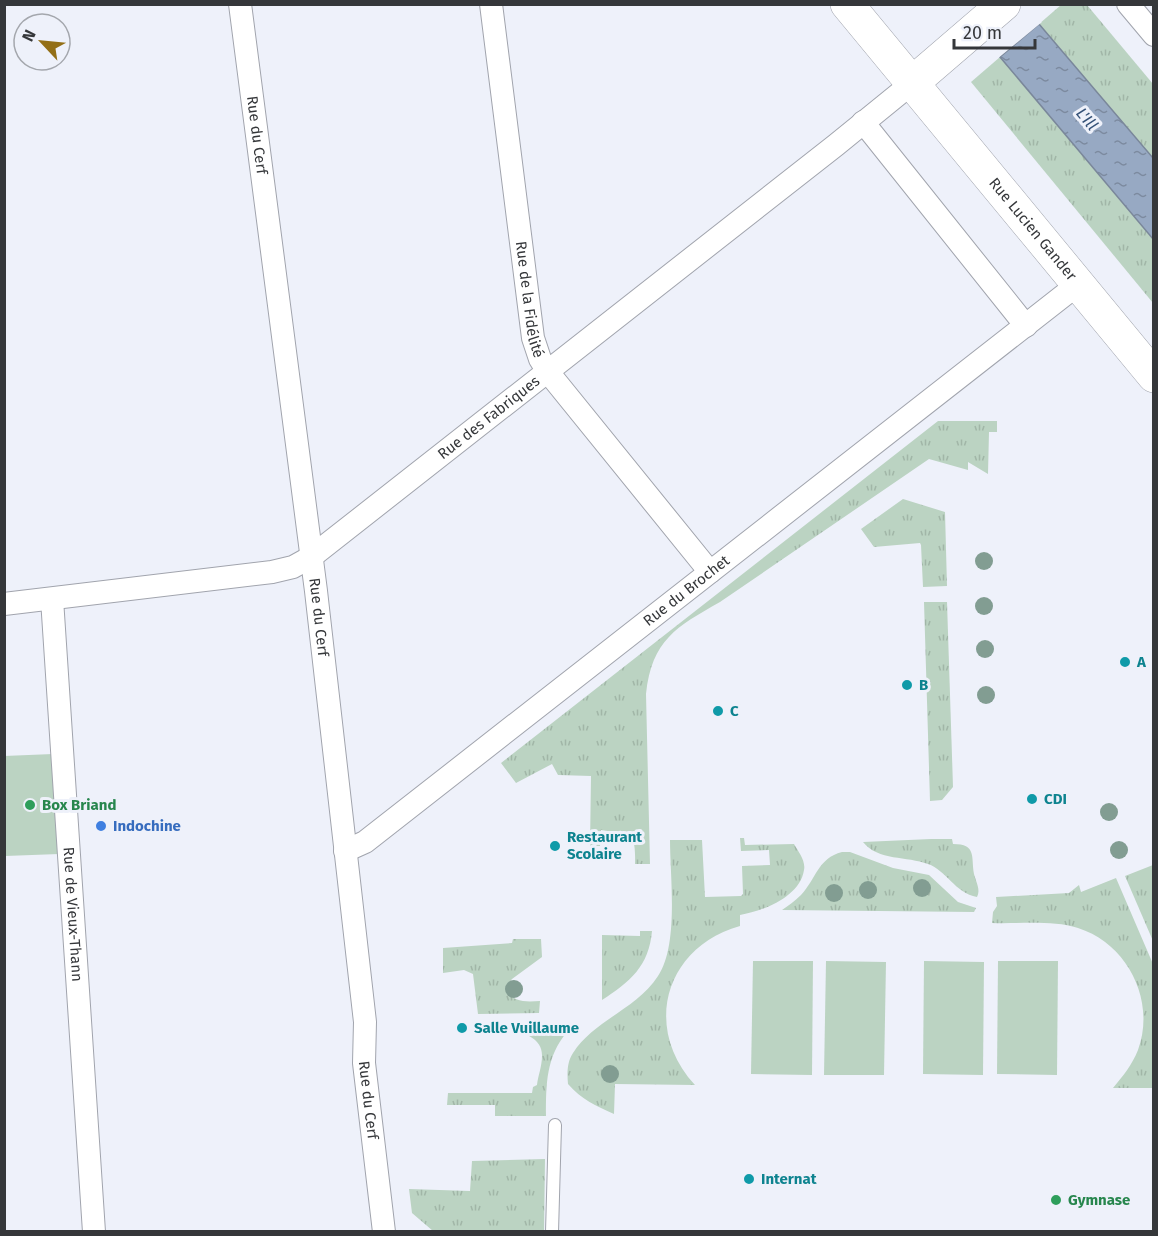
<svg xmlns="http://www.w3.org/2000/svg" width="1158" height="1236" viewBox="0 0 1158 1236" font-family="'Fira Sans',sans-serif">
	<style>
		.grass { fill: url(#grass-tufts) }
		.pitch { fill: #bbd3c2 }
		.water { fill: url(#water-ripples); stroke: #7a879a; stroke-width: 1.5 }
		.pier { fill: #eef1fa }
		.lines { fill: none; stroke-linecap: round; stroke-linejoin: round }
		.lane-casing { stroke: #a1a4ad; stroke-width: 14 }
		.street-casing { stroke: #a1a4ad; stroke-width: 24 }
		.secondary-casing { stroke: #a1a4ad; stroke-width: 34 }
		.lane { stroke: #fff; stroke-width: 12 }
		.street { stroke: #fff; stroke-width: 22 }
		.secondary { stroke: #fff; stroke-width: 33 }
		.tree { fill: #829d92 }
		.culture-dot { fill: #0f9aa8; stroke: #eef1fa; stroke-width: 2 }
		.leisure-dot { fill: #2e9e5b; stroke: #eef1fa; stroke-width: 2 }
		.shop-dot { fill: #3f7fe0; stroke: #eef1fa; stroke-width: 2 }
		.labels { text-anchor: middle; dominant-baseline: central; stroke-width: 6; stroke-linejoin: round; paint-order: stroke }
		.street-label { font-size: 15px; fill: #35373a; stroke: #eef1fa }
		.culture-label { font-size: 15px; font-weight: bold; fill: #0d838f; stroke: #eef1fa; text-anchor: start }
		.leisure-label { font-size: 15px; font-weight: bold; fill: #27864d; stroke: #eef1fa; text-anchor: start }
		.shop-label { font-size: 15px; font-weight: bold; fill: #366cbe; stroke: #eef1fa; text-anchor: start }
		.water-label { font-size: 16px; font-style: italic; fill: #355278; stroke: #eef1fa }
	</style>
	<defs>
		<pattern id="grass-tufts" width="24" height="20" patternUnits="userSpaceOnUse" patternTransform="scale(1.5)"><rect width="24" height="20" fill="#bbd3c2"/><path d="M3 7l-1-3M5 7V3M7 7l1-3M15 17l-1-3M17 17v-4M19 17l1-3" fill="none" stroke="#a1b6a7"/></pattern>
		<pattern id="water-ripples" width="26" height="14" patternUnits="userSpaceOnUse" patternTransform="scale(1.5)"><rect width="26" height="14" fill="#97a9c3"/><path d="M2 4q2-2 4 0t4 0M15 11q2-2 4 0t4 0" fill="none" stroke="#7c8a9f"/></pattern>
	</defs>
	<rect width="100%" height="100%" fill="#eef1fa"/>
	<!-- grass -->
	<g class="grass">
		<polygon points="1061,5 1087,5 1153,84 1153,158 1039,24"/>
		<polygon points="1000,57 1153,239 1153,303 971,82"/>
		<path d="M938 421H997V432H989L988 474 968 462V470L929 459 720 602C676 627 652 640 646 694L650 864H635C636 831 631 835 601 830L600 846H590L591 776 558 775 552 764 516 783 501 763Z"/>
		<polygon points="903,499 945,512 947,586 923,587 921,545 920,543 874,547 861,529"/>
		<polygon points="924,602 947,602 953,787 942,800 930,801"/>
		<path d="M740 838H744L745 845 794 844C798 851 806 861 804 870 800 897 763 911 740 915V926C665 947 642 1028 695 1085L615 1084 614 1114C596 1106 581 1099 568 1084 567 1073 567 1062 573 1053 594 1020 637 1009 658 976 679 945 670 877 670 840H702L705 897 741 896 743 894 742 866 770 865 769 850 741 851Z"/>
		<path d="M931 839H952L953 844C977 844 971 857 974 874 976 882 981 890 977 897 955 893 946 870 928 864 907 856 878 861 863 842Z"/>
		<path d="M842 852H850L893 868 929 875 958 902 976 908 974 912 782 910C788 906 795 901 801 895 816 879 818 858 842 852Z"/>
		<polygon points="1153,865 1153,941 1125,876"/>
		<path d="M1116 878 1153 964V1088H1113C1123 1076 1132 1065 1138 1050 1156 1001 1128 944 1078 928 1052 920 1020 924 992 923L993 912 997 906 996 897 1069 893 1079 885 1081 892Z"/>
		<path d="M640 931H652C649 966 630 982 602 1000V935L640 936Z"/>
		<path d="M513 939H541L542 957 512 979 507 985C508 1003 526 1002 540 1001L539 1013 478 1014 473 974 464 970 443 973V948L512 943Z"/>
		<path d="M474 1025 540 1027 541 1032H553L554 1027 562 1028 567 1032C546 1057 546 1084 546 1116H495V1105H447L448 1093H532L533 1087 537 1085C538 1076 542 1066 542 1056 543 1028 494 1028 474 1025Z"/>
		<polygon points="545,1159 544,1231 433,1231 412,1213 409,1189 470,1191 472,1161"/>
	</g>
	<!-- pitch -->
	<g class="pitch">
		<polygon points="53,754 59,854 5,856 4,756"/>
		<polygon points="753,961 813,961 812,1075 751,1074"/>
		<polygon points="826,961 886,962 884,1075 824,1075"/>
		<polygon points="924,961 984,962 983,1075 923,1074"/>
		<polygon points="998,961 1058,961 1057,1075 997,1074"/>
	</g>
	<!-- water -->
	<polygon class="water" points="1039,24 1153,158 1153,239 1000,57"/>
	<!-- pier -->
	<polygon class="pier" points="1038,21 1042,22 997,59 998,55"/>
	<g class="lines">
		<defs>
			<polyline id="lane" points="552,1232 555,1125"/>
			<g id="street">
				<path id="s1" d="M240 4 316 591 365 1022 364 1063 384 1232"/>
				<path id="s2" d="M491 4 533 338 540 359 548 372 710 572"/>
				<polyline points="1128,4 1154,35"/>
				<polyline points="863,122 1026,326"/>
				<path id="s3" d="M52 599 94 1232"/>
				<path id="s4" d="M4 604 272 572 293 567 311 557 836 145 911 84"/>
				<path id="s5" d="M345 851 365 842 1077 285"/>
			</g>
			<g id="secondary">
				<path id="s6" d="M847 4 1154 376"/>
				<polyline points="911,84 1004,4"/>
			</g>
		</defs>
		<!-- lane casing -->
		<use href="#lane" class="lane-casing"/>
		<!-- street casing -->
		<use href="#street" class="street-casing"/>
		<!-- secondary casing -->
		<use href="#secondary" class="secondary-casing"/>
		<!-- lane -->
		<use href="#lane" class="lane"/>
		<!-- street -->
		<use href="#street" class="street"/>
		<!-- secondary -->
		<use href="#secondary" class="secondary"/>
	</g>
	<!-- trees -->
	<g class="tree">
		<circle cx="984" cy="561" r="9"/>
		<circle cx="984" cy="606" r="9"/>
		<circle cx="985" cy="649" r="9"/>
		<circle cx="986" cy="695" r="9"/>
		<circle cx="1109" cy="812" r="9"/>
		<circle cx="1119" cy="850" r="9"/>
		<circle cx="922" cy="888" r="9"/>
		<circle cx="868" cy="890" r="9"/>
		<circle cx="834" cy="893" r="9"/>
		<circle cx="514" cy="989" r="9"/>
		<circle cx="610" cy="1074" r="9"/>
	</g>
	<!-- markers -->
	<g class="culture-dot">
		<circle cx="1125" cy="662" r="6"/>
		<circle cx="907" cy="685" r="6"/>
		<circle cx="718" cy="711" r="6"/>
		<circle cx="1032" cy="799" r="6"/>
		<circle cx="555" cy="846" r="6"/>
		<circle cx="462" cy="1028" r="6"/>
		<circle cx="749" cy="1179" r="6"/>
	</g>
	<g class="leisure-dot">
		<circle cx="30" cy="805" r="6"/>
		<circle cx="1056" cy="1200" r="6"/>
	</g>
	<circle class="shop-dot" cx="101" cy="826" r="6"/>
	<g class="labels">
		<!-- street labels -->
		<g class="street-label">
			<text stroke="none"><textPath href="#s1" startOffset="132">Rue du Cerf</textPath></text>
			<text stroke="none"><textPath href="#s6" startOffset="292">Rue Lucien Gander</textPath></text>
			<text stroke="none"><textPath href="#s2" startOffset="298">Rue de la Fidélité</textPath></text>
			<text stroke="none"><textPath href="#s4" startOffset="538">Rue des Fabriques</textPath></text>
			<text stroke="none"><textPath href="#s5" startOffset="430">Rue du Brochet</textPath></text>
			<text stroke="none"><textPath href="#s1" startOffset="618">Rue du Cerf</textPath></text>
			<text stroke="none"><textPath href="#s3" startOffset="316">Rue de Vieux-Thann</textPath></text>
			<text stroke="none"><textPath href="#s1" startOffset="1104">Rue du Cerf</textPath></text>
		</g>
		<!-- culture labels -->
		<g class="culture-label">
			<text x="1137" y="662">A</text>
			<text x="919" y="685">B</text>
			<text x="730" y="711">C</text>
			<text x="1044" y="799">CDI</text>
			<text x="567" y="837">Restaurant<tspan x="567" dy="17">Scolaire</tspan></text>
			<text x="474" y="1028">Salle Vuillaume</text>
			<text x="761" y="1179">Internat</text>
		</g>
		<!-- leisure labels -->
		<g class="leisure-label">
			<text x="42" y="805">Box Briand</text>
			<text x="1068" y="1200">Gymnase</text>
		</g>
		<!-- shop labels -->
		<g class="shop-label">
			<text x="113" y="826">Indochine</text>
		</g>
		<!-- water labels -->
		<g class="water-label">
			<text transform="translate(1087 119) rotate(50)">L'Ill</text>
		</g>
	</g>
	<!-- border -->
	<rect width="1158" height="1236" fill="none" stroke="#35373a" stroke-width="12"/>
	<!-- north arrow -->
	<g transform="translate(42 42) rotate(296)"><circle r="28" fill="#eef1fa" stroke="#a4a7ad" stroke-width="1.5"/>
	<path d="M0-4.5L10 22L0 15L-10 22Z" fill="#936f16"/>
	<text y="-9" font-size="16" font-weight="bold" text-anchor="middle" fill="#35373a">N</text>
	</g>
	<!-- scale -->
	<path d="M954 39v9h81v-9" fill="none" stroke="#35373a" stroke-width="3"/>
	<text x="963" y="39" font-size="18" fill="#35373a" stroke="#eef1fa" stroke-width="4.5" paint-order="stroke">20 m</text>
</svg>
